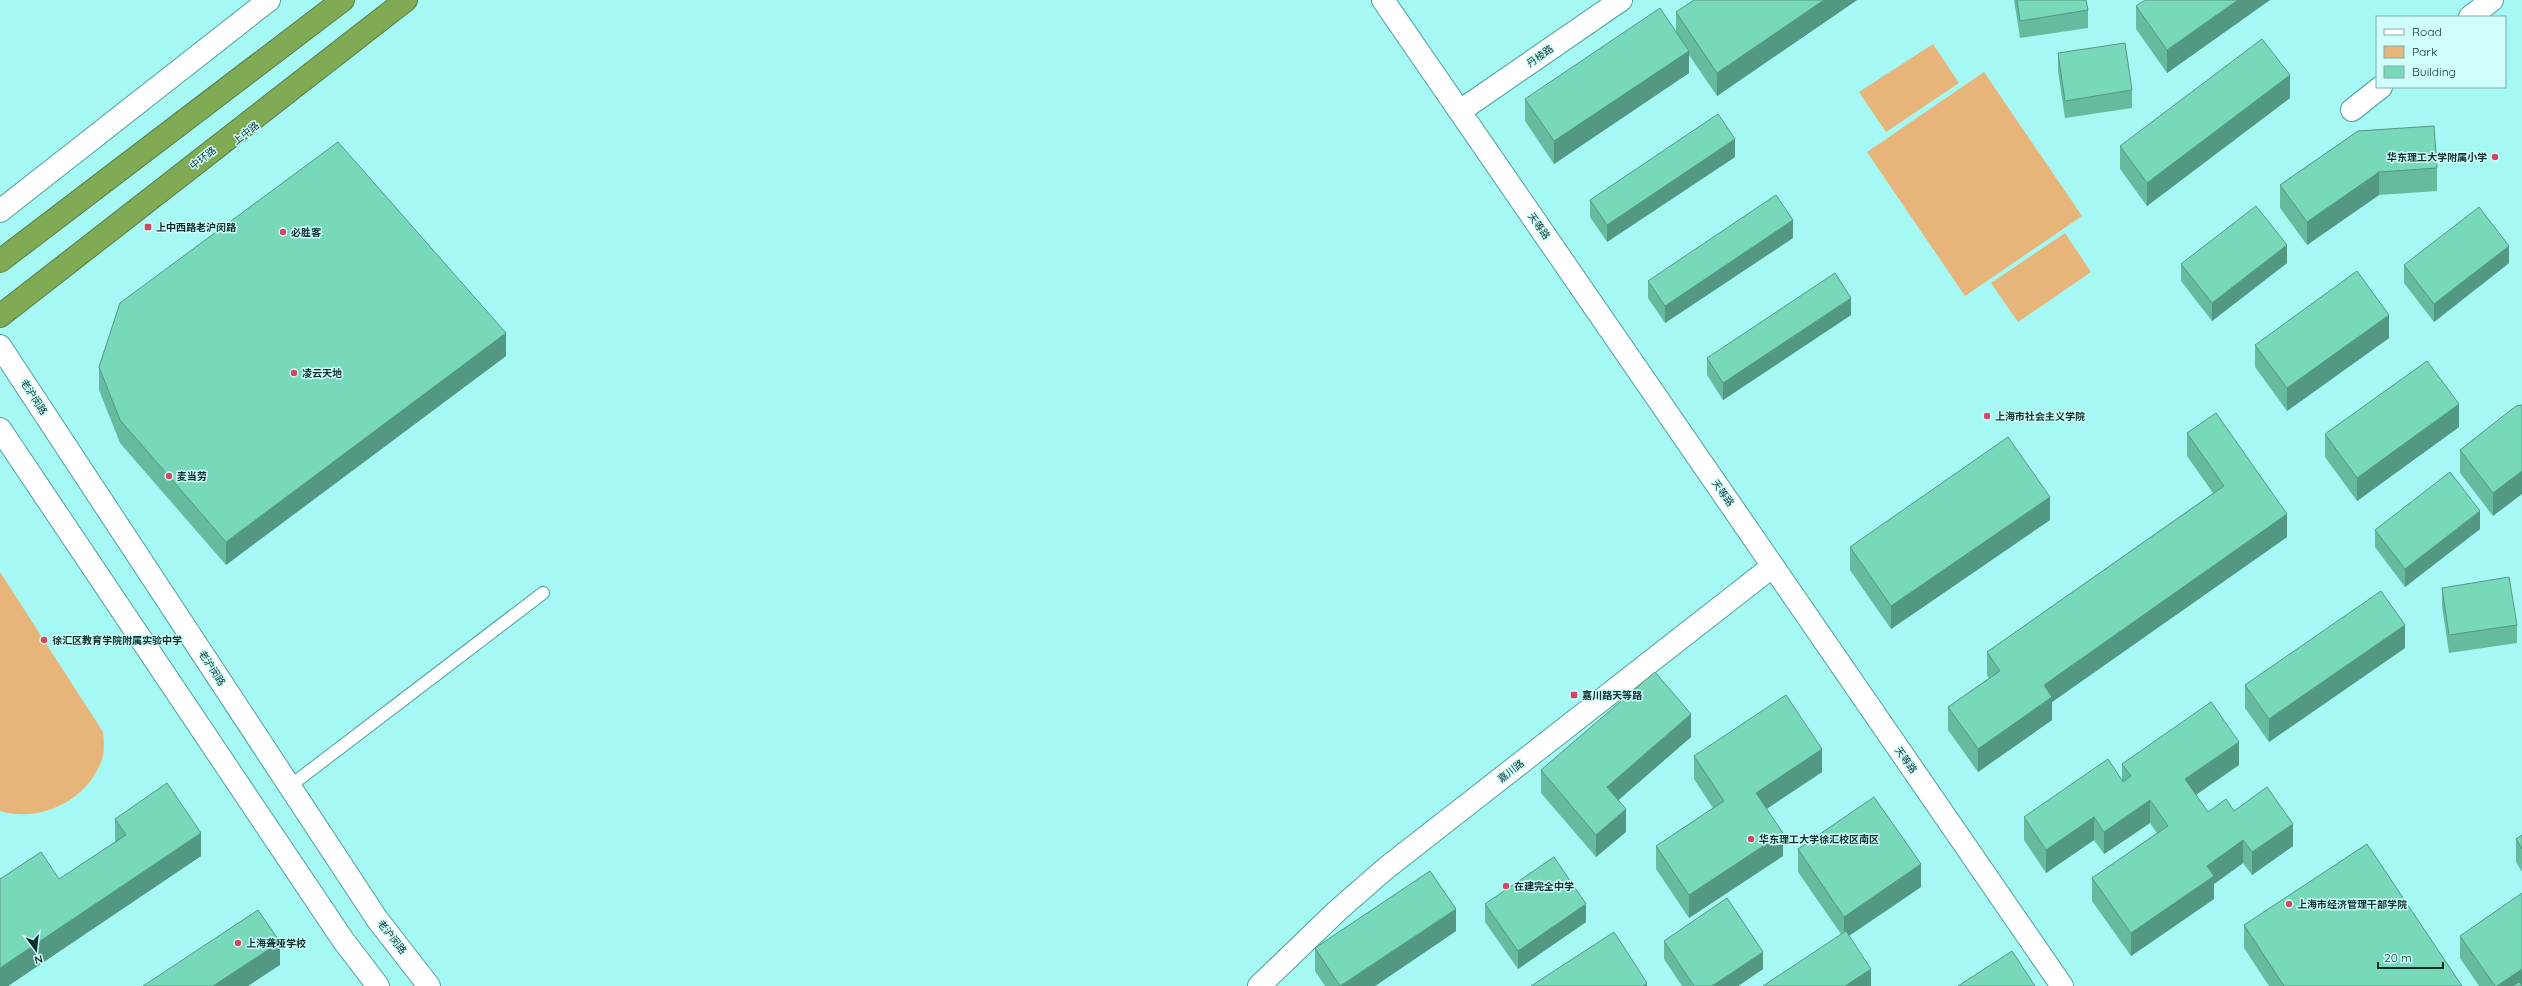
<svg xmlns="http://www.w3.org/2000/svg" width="2522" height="986" viewBox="0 0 2522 986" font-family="Quicksand,'Noto Sans SC',sans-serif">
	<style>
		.green { fill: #e7b57a }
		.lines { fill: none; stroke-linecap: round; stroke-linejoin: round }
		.lane-casing { stroke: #4da09b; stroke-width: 14 }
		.street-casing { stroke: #4da09b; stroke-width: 24 }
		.secondary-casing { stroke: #4da09b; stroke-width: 24 }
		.highway-casing { stroke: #577f47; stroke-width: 24 }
		.lane { stroke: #fff; stroke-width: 12 }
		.street { stroke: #fff; stroke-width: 22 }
		.secondary { stroke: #fff; stroke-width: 22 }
		.highway { stroke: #80aa54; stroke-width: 22 }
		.wall { fill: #66bb9f }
		.shaded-wall { fill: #539882 }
		.building { fill: #77d9b9; stroke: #539882 }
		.poi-dot { fill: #d44566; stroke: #cffffb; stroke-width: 1.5 }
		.labels { text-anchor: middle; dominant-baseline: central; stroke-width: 3; stroke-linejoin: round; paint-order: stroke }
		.street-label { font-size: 10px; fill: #0c302f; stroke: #cffffb }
		.poi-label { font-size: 10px; font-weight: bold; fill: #0c302f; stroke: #cffffb; text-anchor: start }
	</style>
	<rect width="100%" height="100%" fill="#a5f8f3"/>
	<!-- green -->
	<g class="green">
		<polygon points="1933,44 1959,83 1886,132 1859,92"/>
		<polygon points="1984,72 2082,216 1965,296 1867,152"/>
		<polygon points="2065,233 2091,272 2018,322 1991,283"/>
		<path d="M0 572 103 732C104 742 105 753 101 762 86 801 40 823 0 811Z"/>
	</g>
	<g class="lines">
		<defs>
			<polyline id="lane" points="290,786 543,593"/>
			<g id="street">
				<polyline points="1383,0 2062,986"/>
				<polyline points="2470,17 2492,0"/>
				<polyline points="2352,110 2381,87"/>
				<polyline points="1460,111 1621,0"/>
				<polyline points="1259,986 1337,911 1385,869 1773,566"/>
			</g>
			<g id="secondary">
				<polyline points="0,211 269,0"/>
				<polyline points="0,346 377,919 429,986"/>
				<polyline points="0,429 343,940 378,986"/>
			</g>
			<g id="highway">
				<polyline points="0,261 343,0"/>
				<polyline points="0,316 406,0"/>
			</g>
		</defs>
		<!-- lane casing -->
		<use href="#lane" class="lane-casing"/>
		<!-- street casing -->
		<use href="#street" class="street-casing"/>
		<!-- secondary casing -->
		<use href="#secondary" class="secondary-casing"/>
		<!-- highway casing -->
		<use href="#highway" class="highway-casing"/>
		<!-- lane -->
		<use href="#lane" class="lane"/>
		<!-- street -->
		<use href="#street" class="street"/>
		<!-- secondary -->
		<use href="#secondary" class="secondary"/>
		<!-- highway -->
		<use href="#highway" class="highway"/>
	</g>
	<!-- wall -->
	<g class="wall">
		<polygon points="1857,0 1717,96 1689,55 1689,73 1554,164 1525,121 1525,99 1676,31 1676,12"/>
		<polygon points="2014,0 2086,0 2088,10 2088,28 2020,38"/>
		<polygon points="2270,0 2167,73 2136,29 2136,6"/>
		<polygon points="2058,53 2132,90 2132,108 2065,118 2058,71"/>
		<polygon points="2290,98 2147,206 2120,169 2120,146"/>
		<polygon points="2358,131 2437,168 2437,191 2379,195 2307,245 2280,208 2280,185"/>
		<polygon points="1735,157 1607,242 1590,217 1590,200"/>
		<polygon points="1793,238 1665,323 1648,298 1648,281"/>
		<polygon points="2287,263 2212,321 2181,281 2181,264"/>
		<polygon points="2509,263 2434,322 2404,283 2404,265"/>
		<polygon points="1851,315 1723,400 1707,375 1707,358"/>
		<polygon points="2389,338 2287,411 2255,367 2255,345"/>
		<polygon points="506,356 226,565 120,443 99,390 99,367"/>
		<polygon points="2522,405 2493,516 2460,473 2460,450"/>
		<polygon points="2459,427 2357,501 2325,457 2325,434"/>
		<polygon points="2187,433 2287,537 2052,702 2052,720 1978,772 1948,730 1948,707 1989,678 1987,675 1987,652 2213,493 2187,456"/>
		<polygon points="2050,520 1891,629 1850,570 1850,547"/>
		<polygon points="2480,529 2405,587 2375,547 2375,530"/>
		<polygon points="2442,588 2517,625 2517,643 2449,653 2442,606"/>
		<polygon points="2405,648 2269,742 2245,708 2245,685"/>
		<polygon points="1691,737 1618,800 1626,832 1596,857 1541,793 1541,770"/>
		<polygon points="1694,756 1822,772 1766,809 1783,856 1689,918 1656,869 1656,846 1713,808 1694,779"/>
		<polygon points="2122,764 2239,765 2196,795 2208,812 2234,811 2293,846 2252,875 2243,863 2214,884 2214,899 2131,956 2092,901 2092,878 2157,833 2150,823 2104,854 2094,840 2046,873 2024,840 2024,817 2122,779"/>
		<polygon points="115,819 201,856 8,986 0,986 59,879 115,842"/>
		<polygon points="2522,835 2522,872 2516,862 2516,839"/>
		<polygon points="1798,849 1921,887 1849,936 1871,986 1841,934 1798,872"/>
		<polygon points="1485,904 1586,922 1518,969 1485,922"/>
		<polygon points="2244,925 2462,986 2269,986 2244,948"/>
		<polygon points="1456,931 1375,986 1325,986 1315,971 1315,948"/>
		<polygon points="2460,936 2522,986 2479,986 2460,958"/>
		<polygon points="1664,941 1763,969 1738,986 1682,986 1664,959"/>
	</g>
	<!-- shaded-wall -->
	<g class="shaded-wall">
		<polygon points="1824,0 1857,0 1717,96 1717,73"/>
		<polygon points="2238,0 2270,0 2167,73 2167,50"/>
		<polygon points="1689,51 1689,73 1554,164 1554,141"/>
		<polygon points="2290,75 2290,98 2147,206 2147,183"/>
		<polygon points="1735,139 1735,157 1607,242 1607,225"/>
		<polygon points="2379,172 2379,195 2307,245 2307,222"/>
		<polygon points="1793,220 1793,238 1665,323 1665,306"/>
		<polygon points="2287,245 2287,263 2212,321 2212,303"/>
		<polygon points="2509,246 2509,263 2434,322 2434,304"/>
		<polygon points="1851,298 1851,315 1723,400 1723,383"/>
		<polygon points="2389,315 2389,338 2287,411 2287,388"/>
		<polygon points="506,333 506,356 226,565 226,542"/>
		<polygon points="2459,404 2459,427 2357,501 2357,478"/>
		<polygon points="2522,471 2522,494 2493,516 2493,493"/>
		<polygon points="2050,497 2050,520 1891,629 1891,606"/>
		<polygon points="2480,511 2480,529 2405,587 2405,569"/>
		<polygon points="2287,514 2287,537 2052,702 2052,720 1978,772 1978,749 2044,685"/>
		<polygon points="2405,625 2405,648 2269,742 2269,719"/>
		<polygon points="1691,714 1691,737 1607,810 1607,787"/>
		<polygon points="2239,742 2239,765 2185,802 2185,779"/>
		<polygon points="1822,749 1822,772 1756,816 1756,793"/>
		<polygon points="2150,800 2150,823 2104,854 2104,832"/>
		<polygon points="1626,809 1626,832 1596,857 1596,835"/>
		<polygon points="2094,817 2094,840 2046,873 2046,850"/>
		<polygon points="2293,824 2293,846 2252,875 2252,852"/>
		<polygon points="201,833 201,856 8,986 0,986 0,968"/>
		<polygon points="1783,833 1783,856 1689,918 1689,895"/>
		<polygon points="2243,840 2243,863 2214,884 2214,899 2131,956 2131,933 2207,866"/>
		<polygon points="1921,864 1921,887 1844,939 1844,917"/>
		<polygon points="1586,904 1586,922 1518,969 1518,951"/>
		<polygon points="1456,909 1456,931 1375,986 1341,986"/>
		<polygon points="280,942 280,965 248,986 213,986"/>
		<polygon points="1763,952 1763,969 1738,986 1712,986"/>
		<polygon points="1871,969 1871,986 1845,986"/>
		<polygon points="2522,969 2522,986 2497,986"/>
		<polygon points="1647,983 1647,986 1643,986"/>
	</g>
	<!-- building -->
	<g class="building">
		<polygon points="1694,0 1824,0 1717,73 1676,12"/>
		<polygon points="2017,0 2086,0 2088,10 2020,21"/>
		<polygon points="2145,0 2238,0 2167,50 2136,6"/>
		<polygon points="1660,8 1689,51 1554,141 1525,99"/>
		<polygon points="2262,39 2290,75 2147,183 2120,146"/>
		<polygon points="2125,43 2132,90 2065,101 2058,53"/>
		<polygon points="1718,114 1735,139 1607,225 1590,200"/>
		<polygon points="2434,126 2437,168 2379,172 2307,222 2280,185 2358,131"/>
		<polygon points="338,142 506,333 226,542 120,420 99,367 120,303"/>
		<polygon points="1776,195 1793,220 1665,306 1648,281"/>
		<polygon points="2256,206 2287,245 2212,303 2181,264"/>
		<polygon points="2479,207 2509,246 2434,304 2404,265"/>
		<polygon points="2357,271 2389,315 2287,388 2255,345"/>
		<polygon points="1835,273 1851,298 1723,383 1707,358"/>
		<polygon points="2427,361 2459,404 2357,478 2325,434"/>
		<polygon points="2522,405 2522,471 2493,493 2460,450 2516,406"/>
		<polygon points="2216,413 2287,514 2044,685 2052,697 1978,749 1948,707 2000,671 1987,652 2224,486 2187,433"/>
		<polygon points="2008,437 2050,497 1891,606 1850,547"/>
		<polygon points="2450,472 2480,511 2405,569 2375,530"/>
		<polygon points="2509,577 2517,625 2449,635 2442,588"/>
		<polygon points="2381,591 2405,625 2269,719 2245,685"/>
		<polygon points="1655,672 1691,714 1607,787 1626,809 1596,835 1541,770"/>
		<polygon points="1786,695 1822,749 1756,793 1783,833 1689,895 1656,846 1724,801 1694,756"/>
		<polygon points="2211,702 2239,742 2185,779 2208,812 2226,799 2234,811 2267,787 2293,824 2252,852 2243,840 2207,866 2214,876 2131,933 2092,878 2168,826 2150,800 2104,832 2094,817 2046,850 2024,817 2108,759 2123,782 2131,776 2122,764"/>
		<polygon points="167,783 201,833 0,968 0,879 41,852 59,879 126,835 115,819"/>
		<polygon points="1874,797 1921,864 1844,917 1798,849"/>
		<polygon points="2522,835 2522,849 2516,839"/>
		<polygon points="2367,844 2462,986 2284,986 2244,925"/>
		<polygon points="1554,857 1586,904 1518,951 1485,904"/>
		<polygon points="1430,871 1456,909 1340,986 1315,948"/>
		<polygon points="2522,893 2522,969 2497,986 2495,986 2460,936"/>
		<polygon points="1727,898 1763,952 1712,986 1694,986 1664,941"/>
		<polygon points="258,910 280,942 213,986 143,986"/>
		<polygon points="1846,931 1871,969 1845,986 1763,986"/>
		<polygon points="1614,932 1647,983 1643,986 1531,986"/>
		<polygon points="2012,951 2035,986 1958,986"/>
		<polygon points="2519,982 2522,986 2512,986"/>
	</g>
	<!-- markers -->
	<g class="poi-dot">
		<circle cx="2495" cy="157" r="4"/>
		<rect x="144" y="223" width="8" height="8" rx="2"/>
		<circle cx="283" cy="232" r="4"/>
		<circle cx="294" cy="373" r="4"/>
		<circle cx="1987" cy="416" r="4"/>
		<circle cx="169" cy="476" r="4"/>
		<circle cx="44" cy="640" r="4"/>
		<rect x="1570" y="691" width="8" height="8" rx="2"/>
		<circle cx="1751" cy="839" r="4"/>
		<circle cx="1506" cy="886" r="4"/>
		<circle cx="2289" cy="904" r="4"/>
		<circle cx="238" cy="943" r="4"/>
	</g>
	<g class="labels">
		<!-- street labels -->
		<g class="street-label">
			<text transform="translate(1540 56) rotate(-35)">丹棱路</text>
			<text transform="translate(246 133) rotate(-38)">上中路</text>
			<text transform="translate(203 158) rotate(-38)">中环路</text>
			<text transform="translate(1539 226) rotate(55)">天等路</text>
			<text transform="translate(34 397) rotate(57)">老沪闵路</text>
			<text transform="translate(1723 493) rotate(55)">天等路</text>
			<text transform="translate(212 668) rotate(57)">老沪闵路</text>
			<text transform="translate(1906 760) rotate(55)">天等路</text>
			<text transform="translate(1511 771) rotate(-38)">嘉川路</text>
			<text transform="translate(392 937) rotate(52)">老沪闵路</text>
		</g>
		<!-- poi labels -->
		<g class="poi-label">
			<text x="2487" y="157" text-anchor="end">华东理工大学附属小学</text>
			<text x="156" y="227">上中西路老沪闵路</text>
			<text x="291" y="232">必胜客</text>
			<text x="302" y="373">凌云天地</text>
			<text x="1995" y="416">上海市社会主义学院</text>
			<text x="177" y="476">麦当劳</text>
			<text x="52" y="640">徐汇区教育学院附属实验中学</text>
			<text x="1582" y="695">嘉川路天等路</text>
			<text x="1759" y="839">华东理工大学徐汇校区南区</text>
			<text x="1514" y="886">在建完全中学</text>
			<text x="2297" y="904">上海市经济管理干部学院</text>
			<text x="246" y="943">上海聋哑学校</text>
		</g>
	</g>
	<!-- legend -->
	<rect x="2376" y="16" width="130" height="72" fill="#cffffb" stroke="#81aca9"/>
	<rect x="2384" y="29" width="20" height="6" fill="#ffffff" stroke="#81aca9"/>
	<text x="2412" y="36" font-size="12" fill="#0c302f">Road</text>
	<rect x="2384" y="46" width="20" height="12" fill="#e7b57a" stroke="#81aca9"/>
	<text x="2412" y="56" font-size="12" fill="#0c302f">Park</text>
	<rect x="2384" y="66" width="20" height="12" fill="#77d9b9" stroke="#81aca9"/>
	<text x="2412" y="76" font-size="12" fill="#0c302f">Building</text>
	<!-- north arrow -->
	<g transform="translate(36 950) rotate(165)" stroke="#cffffb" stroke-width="3" paint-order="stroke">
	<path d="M0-3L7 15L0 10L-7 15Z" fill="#0c302f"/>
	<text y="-6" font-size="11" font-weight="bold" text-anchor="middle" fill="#0c302f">N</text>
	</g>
	<!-- scale -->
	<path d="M2378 962v6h65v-6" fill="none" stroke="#0c302f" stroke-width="2"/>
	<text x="2384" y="962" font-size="12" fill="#0c302f" stroke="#cffffb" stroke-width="3" paint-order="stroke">20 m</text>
</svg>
